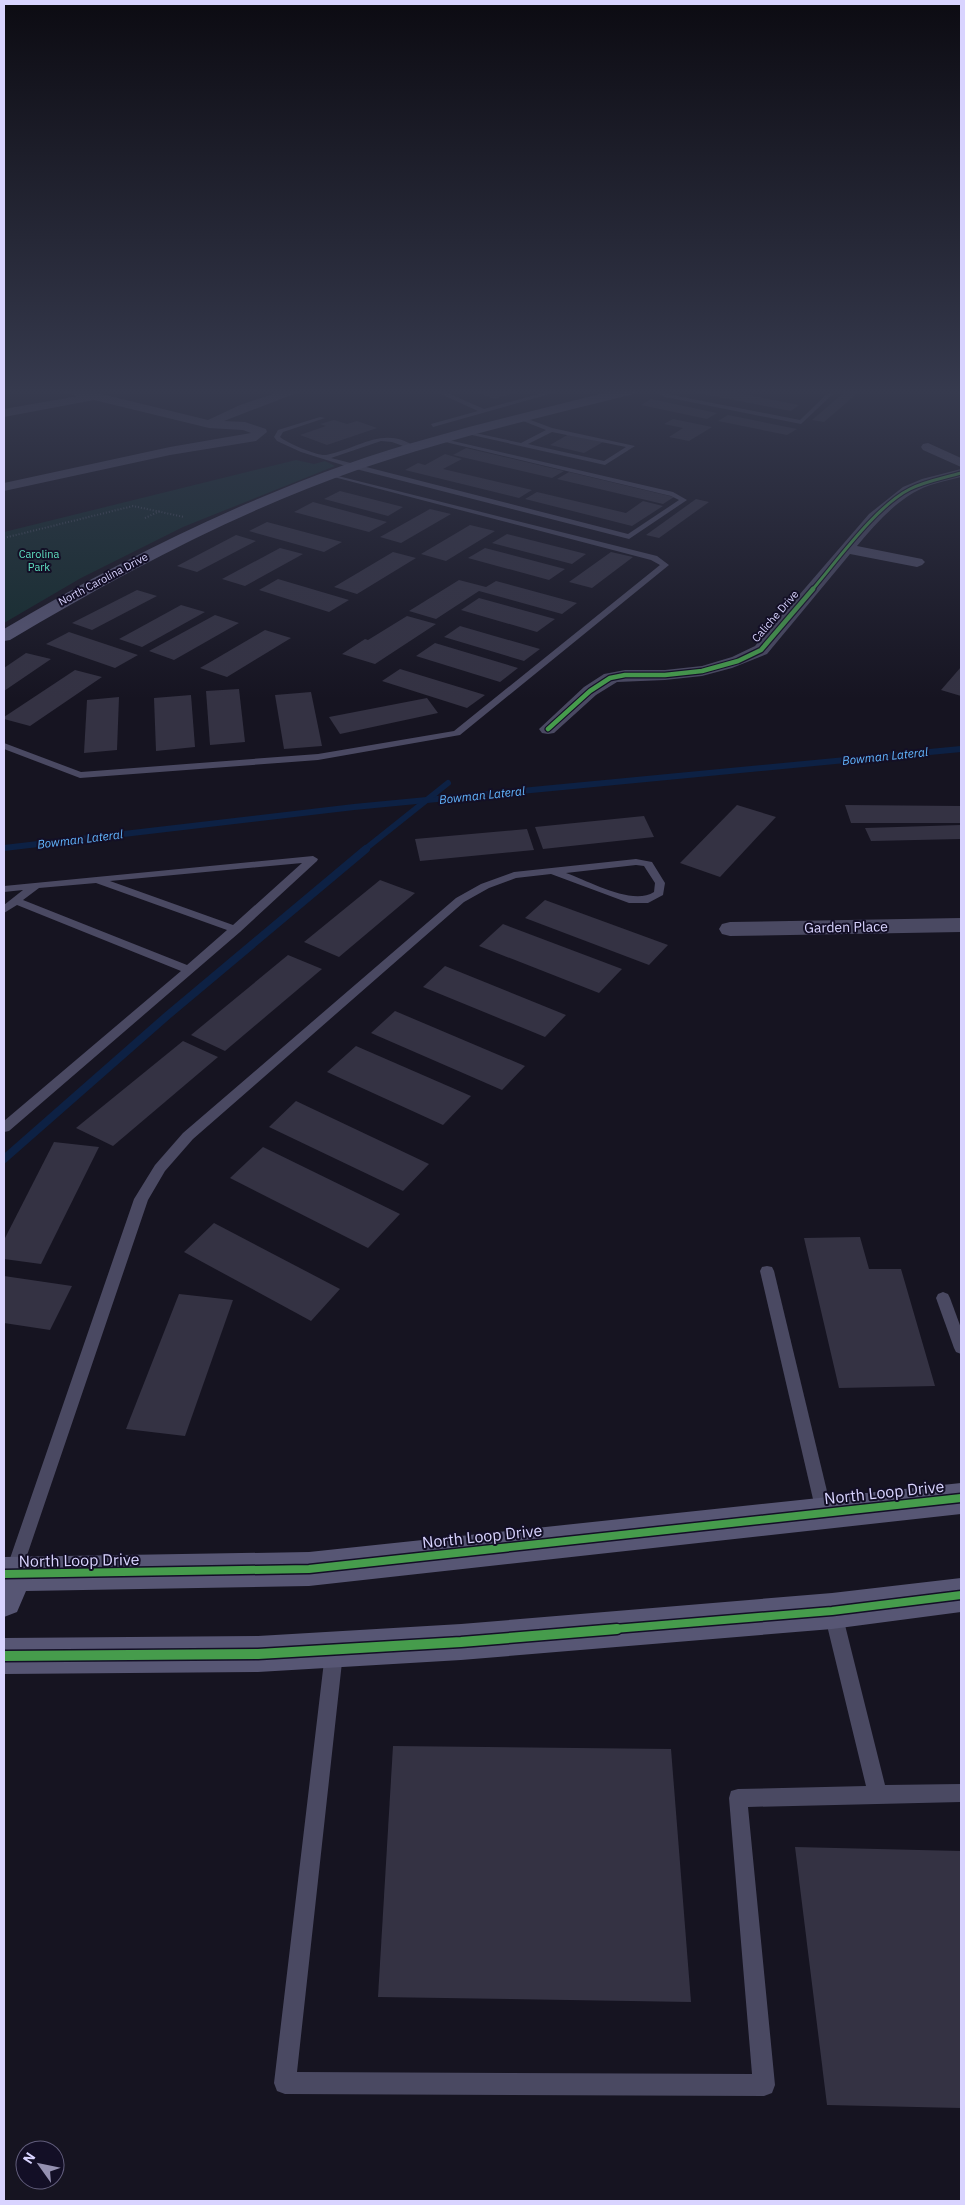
<svg xmlns="http://www.w3.org/2000/svg" width="965" height="2205" viewBox="0 0 965 2205" font-family="'IBM Plex Sans',sans-serif">
	<style>
		.green { fill: #132c2d }
		.lines { fill: none; stroke-linecap: round; stroke-linejoin: round }
		.stream-far1 { stroke: #0d2144; stroke-width: 6 }
		.stream { stroke: #0d2144; stroke-width: 8 }
		.building { fill: #343243 }
		.path { stroke: #44505f; stroke-width: 2; stroke-dasharray: 1 2; stroke-linecap: butt }
		.service { fill: #4a4962; fill-rule: evenodd }
		.minor { fill: #4a4962; fill-rule: evenodd }
		.secondary { fill: #575674; fill-rule: evenodd }
		.cycleway-far3-casing { stroke: #130f26; stroke-width: 5 }
		.cycleway-far2-casing { stroke: #130f26; stroke-width: 7 }
		.cycleway-far1-casing { stroke: #130f26; stroke-width: 11 }
		.cycleway-casing { stroke: #130f26; stroke-width: 13 }
		.cycleway-far3 { stroke: #469c4c; stroke-width: 3 }
		.cycleway-far2 { stroke: #469c4c; stroke-width: 4.5 }
		.cycleway-far1 { stroke: #469c4c; stroke-width: 8 }
		.cycleway { stroke: #469c4c; stroke-width: 10 }
		.labels { text-anchor: middle; dominant-baseline: central; stroke-width: 4; stroke-linejoin: round; paint-order: stroke }
		.far-park-label { font-size: 11px; fill: #5fe0c0; stroke: #130f26 }
		.far-street-label { font-size: 11px; fill: #d9d4ff; stroke: #130f26 }
		.far-water-label { font-size: 12px; font-style: italic; fill: #62b6ff; stroke: #130f26 }
		.street-label { font-size: 14px; fill: #d9d4ff; stroke: #130f26 }
		.near-street-label { font-size: 16px; fill: #d9d4ff; stroke: #130f26 }
	</style>
	<rect width="100%" height="100%" fill="#161421"/>
	<!-- green -->
	<polygon class="green" points="296,460 314,464 325,461 335,466 183,527 81,578 4,623 4,532"/>
	<g class="lines">
		<!-- stream-far1 -->
		<g class="stream-far1">
			<polyline points="4,848 354,807 961,749"/>
			<polyline points="364,850 448,783"/>
		</g>
		<!-- stream -->
		<polyline class="stream" points="4,1159 168,1015 366,849"/>
	</g>
	<!-- building -->
	<g class="building">
		<polygon points="473,390 521,390 521,391 494,399"/>
		<polygon points="700,390 723,390 799,405 791,411 697,393"/>
		<polygon points="847,390 861,390 824,422 812,420"/>
		<polygon points="651,399 717,413 707,419 641,405"/>
		<polygon points="728,415 797,429 787,435 718,421"/>
		<polygon points="673,419 712,427 689,441 669,437 683,428 664,424"/>
		<polygon points="334,420 347,424 357,421 377,428 327,445 300,435 326,426 320,424"/>
		<polygon points="569,434 603,442 584,453 550,445"/>
		<polygon points="466,448 564,471 552,478 453,455"/>
		<polygon points="445,454 462,459 443,469 532,490 519,498 405,470 418,463 425,465"/>
		<polygon points="569,472 674,497 663,504 557,479"/>
		<polygon points="340,491 403,507 388,516 324,499"/>
		<polygon points="537,492 626,513 643,501 663,506 632,526 525,499"/>
		<polygon points="696,499 709,502 659,538 646,535"/>
		<polygon points="313,502 387,522 369,532 294,512"/>
		<polygon points="430,509 451,514 401,543 380,537"/>
		<polygon points="267,522 342,542 324,552 249,531"/>
		<polygon points="470,525 495,531 446,561 421,554"/>
		<polygon points="507,534 586,554 572,564 492,543"/>
		<polygon points="236,535 256,541 197,572 177,566"/>
		<polygon points="280,548 303,554 245,586 222,579"/>
		<polygon points="485,548 565,569 549,580 468,558"/>
		<polygon points="393,552 416,558 357,594 334,587"/>
		<polygon points="611,552 633,557 592,588 569,582"/>
		<polygon points="278,579 349,600 329,612 259,590"/>
		<polygon points="459,580 486,587 496,581 577,603 562,614 479,591 436,619 409,611"/>
		<polygon points="137,590 157,596 92,630 72,623"/>
		<polygon points="479,598 555,619 537,632 461,610"/>
		<polygon points="181,605 205,612 142,647 119,639"/>
		<polygon points="215,615 239,623 174,660 149,651"/>
		<polygon points="407,616 436,624 375,664 342,654 365,639 368,640"/>
		<polygon points="460,626 540,649 524,661 444,637"/>
		<polygon points="265,630 291,638 227,677 200,668"/>
		<polygon points="69,632 138,655 115,668 46,644"/>
		<polygon points="435,643 518,668 500,682 416,656"/>
		<polygon points="26,653 51,659 4,691 4,668"/>
		<polygon points="961,667 961,696 941,690"/>
		<polygon points="400,669 485,695 467,708 382,681"/>
		<polygon points="75,670 102,677 30,726 4,719 4,717"/>
		<polygon points="239,689 245,742 210,745 206,691"/>
		<polygon points="311,692 322,746 284,749 275,695"/>
		<polygon points="191,695 195,747 156,751 154,698"/>
		<polygon points="119,697 117,750 84,753 87,700"/>
		<polygon points="427,698 438,713 340,734 329,717"/>
		<polygon points="737,805 776,817 720,877 680,863"/>
		<polygon points="845,805 961,806 961,823 851,823"/>
		<polygon points="644,816 654,837 543,849 535,827"/>
		<polygon points="961,825 961,839 871,841 865,828"/>
		<polygon points="527,829 534,850 420,861 415,839"/>
		<polygon points="380,880 415,893 339,957 304,942"/>
		<polygon points="545,900 668,945 649,965 525,918"/>
		<polygon points="503,924 622,969 599,993 479,946"/>
		<polygon points="288,955 322,969 225,1051 191,1035"/>
		<polygon points="445,966 566,1015 545,1037 423,987"/>
		<polygon points="395,1011 525,1066 502,1090 371,1033"/>
		<polygon points="183,1041 218,1057 113,1146 76,1128"/>
		<polygon points="356,1046 471,1096 443,1125 327,1072"/>
		<polygon points="296,1101 429,1164 403,1191 269,1127"/>
		<polygon points="54,1142 99,1147 41,1264 4,1259 4,1240"/>
		<polygon points="263,1147 400,1214 368,1248 230,1178"/>
		<polygon points="214,1223 340,1289 311,1321 184,1252"/>
		<polygon points="860,1237 869,1269 901,1269 935,1386 839,1388 804,1238"/>
		<polygon points="4,1276 72,1286 50,1330 4,1323"/>
		<polygon points="179,1294 233,1300 185,1436 126,1429"/>
		<polygon points="393,1746 671,1749 691,2002 378,1997"/>
		<polygon points="795,1847 961,1851 961,2108 827,2105"/>
	</g>
	<g class="lines">
		<!-- path -->
		<g class="path">
			<polyline points="145,518 160,511"/>
			<polyline points="4,538 133,506 184,517"/>
		</g>
		<!-- service -->
		<g class="service">
			<polygon points="432,390 441,390 484,409 553,390 564,390 433,427 431,424 478,411"/>
			<polygon points="651,390 660,390 667,394 800,420 828,393 833,394 801,424 665,397"/>
			<path d="M520 416 552 428 635 446 605 465 463 433 466 431 521 443 546 430 518 419ZM552 432 626 447 604 461 528 444Z"/>
			<path d="M320 417 325 418 283 432 280 437C287 443 317 456 326 455 359 449 384 424 417 448L414 450 392 442 381 441 331 458 628 534 679 500 671 496 437 440 440 438 673 492 687 500 629 539 352 468 301 452 277 441 274 437 278 430Z"/>
			<polygon points="330,474 657,556 669,565 460,735 318,760 80,778 4,749 4,743 81,772 318,754 454,731 660,565 651,560 330,476"/>
			<path d="M313 856 318 859 317 861 240 932 9 1131 4 1132V1121L181 971 17 905 4 913V905L23 890 4 892V886ZM302 863 233 925 110 881ZM96 883 227 930 187 965 23 900 39 888Z"/>
			<path d="M636 859 652 862 665 883 663 895 648 903H629L551 874 516 878 489 888 464 902 193 1139 165 1171 148 1200 21 1573 19 1578 13 1581 7 1578 5 1573 134 1199 155 1165 183 1133 456 898 481 884 514 872ZM636 865 644 866 655 883 654 892C632 906 589 881 566 873Z"/>
			<polygon points="767,1266 772,1267 774,1271 832,1512 830,1517 824,1519 818,1517 816,1512 760,1271 762,1267"/>
			<polygon points="943,1292 948,1294 950,1298 961,1328 961,1354 956,1352 954,1348 936,1298 938,1294"/>
			<polygon points="833,1605 839,1607 842,1613 885,1785 961,1784 961,1802 748,1807 775,2085 772,2093 764,2096 285,2094 277,2091 274,2083 325,1653 328,1647 334,1645 340,1647 343,1653 297,2072 752,2074 729,1798 731,1791 738,1789 866,1786 824,1613 827,1607"/>
		</g>
		<!-- minor -->
		<g class="minor">
			<polygon points="63,390 85,390 208,420 240,405 285,390 304,390 224,421 245,422 266,429 267,432 256,441 170,455 4,491 4,483 170,447 251,433 243,430 209,428 94,400 4,417 4,409 78,396 65,393"/>
			<polygon points="928,443 961,458 961,467 923,450 921,447 923,444"/>
			<path d="M961 469V477C945 481 928 484 913 493 891 506 873 527 857 546L922 559 925 562 922 565 917 567 850 554 767 654 732 668 702 676 665 680 617 682 596 695 554 733 548 734 542 733 539 729 584 687 604 674 625 670H665L702 666 732 657 755 646 869 514 903 487 922 479Z"/>
			<polygon points="961,918 961,932 730,936 722,934 719,929 722,924 730,922"/>
		</g>
		<!-- secondary -->
		<g class="secondary">
			<path d="M616 390H639L638 393C545 416 451 438 360 469 237 512 122 573 10 640L4 641V629C113 564 227 507 347 464 435 433 526 413 616 390Z"/>
			<polygon points="961,1483 961,1514 309,1586 26,1591 17,1612 4,1617 4,1557 309,1552"/>
			<polygon points="961,1578 961,1612 832,1629 461,1660 258,1672 4,1674 4,1638 258,1636 461,1624 832,1593"/>
		</g>
		<defs>
			<path id="cycleway-far3" d="M812 590C837 561 876 506 910 489 926 481 944 478 961 473"/>
			<polyline id="cycleway-far2" points="548,729 590,691 610,678 625,675 665,675 702,671 738,661 761,650 813,589"/>
			<g id="cycleway-far1">
				<polyline points="4,1574 309,1569 961,1498"/>
				<polyline points="602,1630 832,1611 961,1595"/>
			</g>
			<polyline id="cycleway" points="4,1656 258,1654 461,1642 617,1629"/>
		</defs>
		<!-- cycleway-far3 casing -->
		<use href="#cycleway-far3" class="cycleway-far3-casing"/>
		<!-- cycleway-far2 casing -->
		<use href="#cycleway-far2" class="cycleway-far2-casing"/>
		<!-- cycleway-far1 casing -->
		<use href="#cycleway-far1" class="cycleway-far1-casing"/>
		<!-- cycleway casing -->
		<use href="#cycleway" class="cycleway-casing"/>
		<!-- cycleway-far3 -->
		<use href="#cycleway-far3" class="cycleway-far3"/>
		<!-- cycleway-far2 -->
		<use href="#cycleway-far2" class="cycleway-far2"/>
		<!-- cycleway-far1 -->
		<use href="#cycleway-far1" class="cycleway-far1"/>
		<!-- cycleway -->
		<use href="#cycleway" class="cycleway"/>
	</g>
	<!-- sky -->
	<linearGradient id="sky" x2="0" y2="1"><stop stop-color="#0c0b12"/><stop offset="0.56" stop-color="#363a4e"/><stop offset="1" stop-color="#363a4e" stop-opacity="0"/></linearGradient>
	<rect width="965" height="699" fill="url(#sky)"/>
	<g class="labels">
		<!-- far-park labels -->
		<g class="far-park-label">
			<text x="39" y="554">Carolina<tspan x="39" dy="13">Park</tspan></text>
		</g>
		<!-- far-street labels -->
		<g class="far-street-label">
			<text transform="translate(103 579) rotate(-28)">North Carolina Drive</text>
			<text transform="translate(775 616) rotate(-49)">Caliche Drive</text>
		</g>
		<!-- far-water labels -->
		<g class="far-water-label">
			<text transform="translate(885 756) rotate(-6)">Bowman Lateral</text>
			<text transform="translate(482 795) rotate(-6)">Bowman Lateral</text>
			<text transform="translate(80 839) rotate(-7)">Bowman Lateral</text>
		</g>
		<!-- street labels -->
		<g class="street-label">
			<text transform="translate(846 927) rotate(-1)">Garden Place</text>
		</g>
		<!-- near-street labels -->
		<g class="near-street-label">
			<text transform="translate(884 1492) rotate(-6)">North Loop Drive</text>
			<text transform="translate(482 1536) rotate(-6)">North Loop Drive</text>
			<text transform="translate(79 1560) rotate(-1)">North Loop Drive</text>
		</g>
	</g>
	<!-- border -->
	<rect width="965" height="2205" fill="none" stroke="#d9d4ff" stroke-width="10"/>
	<!-- north arrow -->
	<g transform="translate(40 2165) rotate(303)"><circle r="24" fill="#130f26" stroke="#625e7d"/>
	<path d="M0-4L9 19L0 12L-9 19Z" fill="#9591b1"/>
	<text y="-8" font-size="14" font-weight="bold" text-anchor="middle" fill="#d9d4ff">N</text>
	</g>
</svg>
